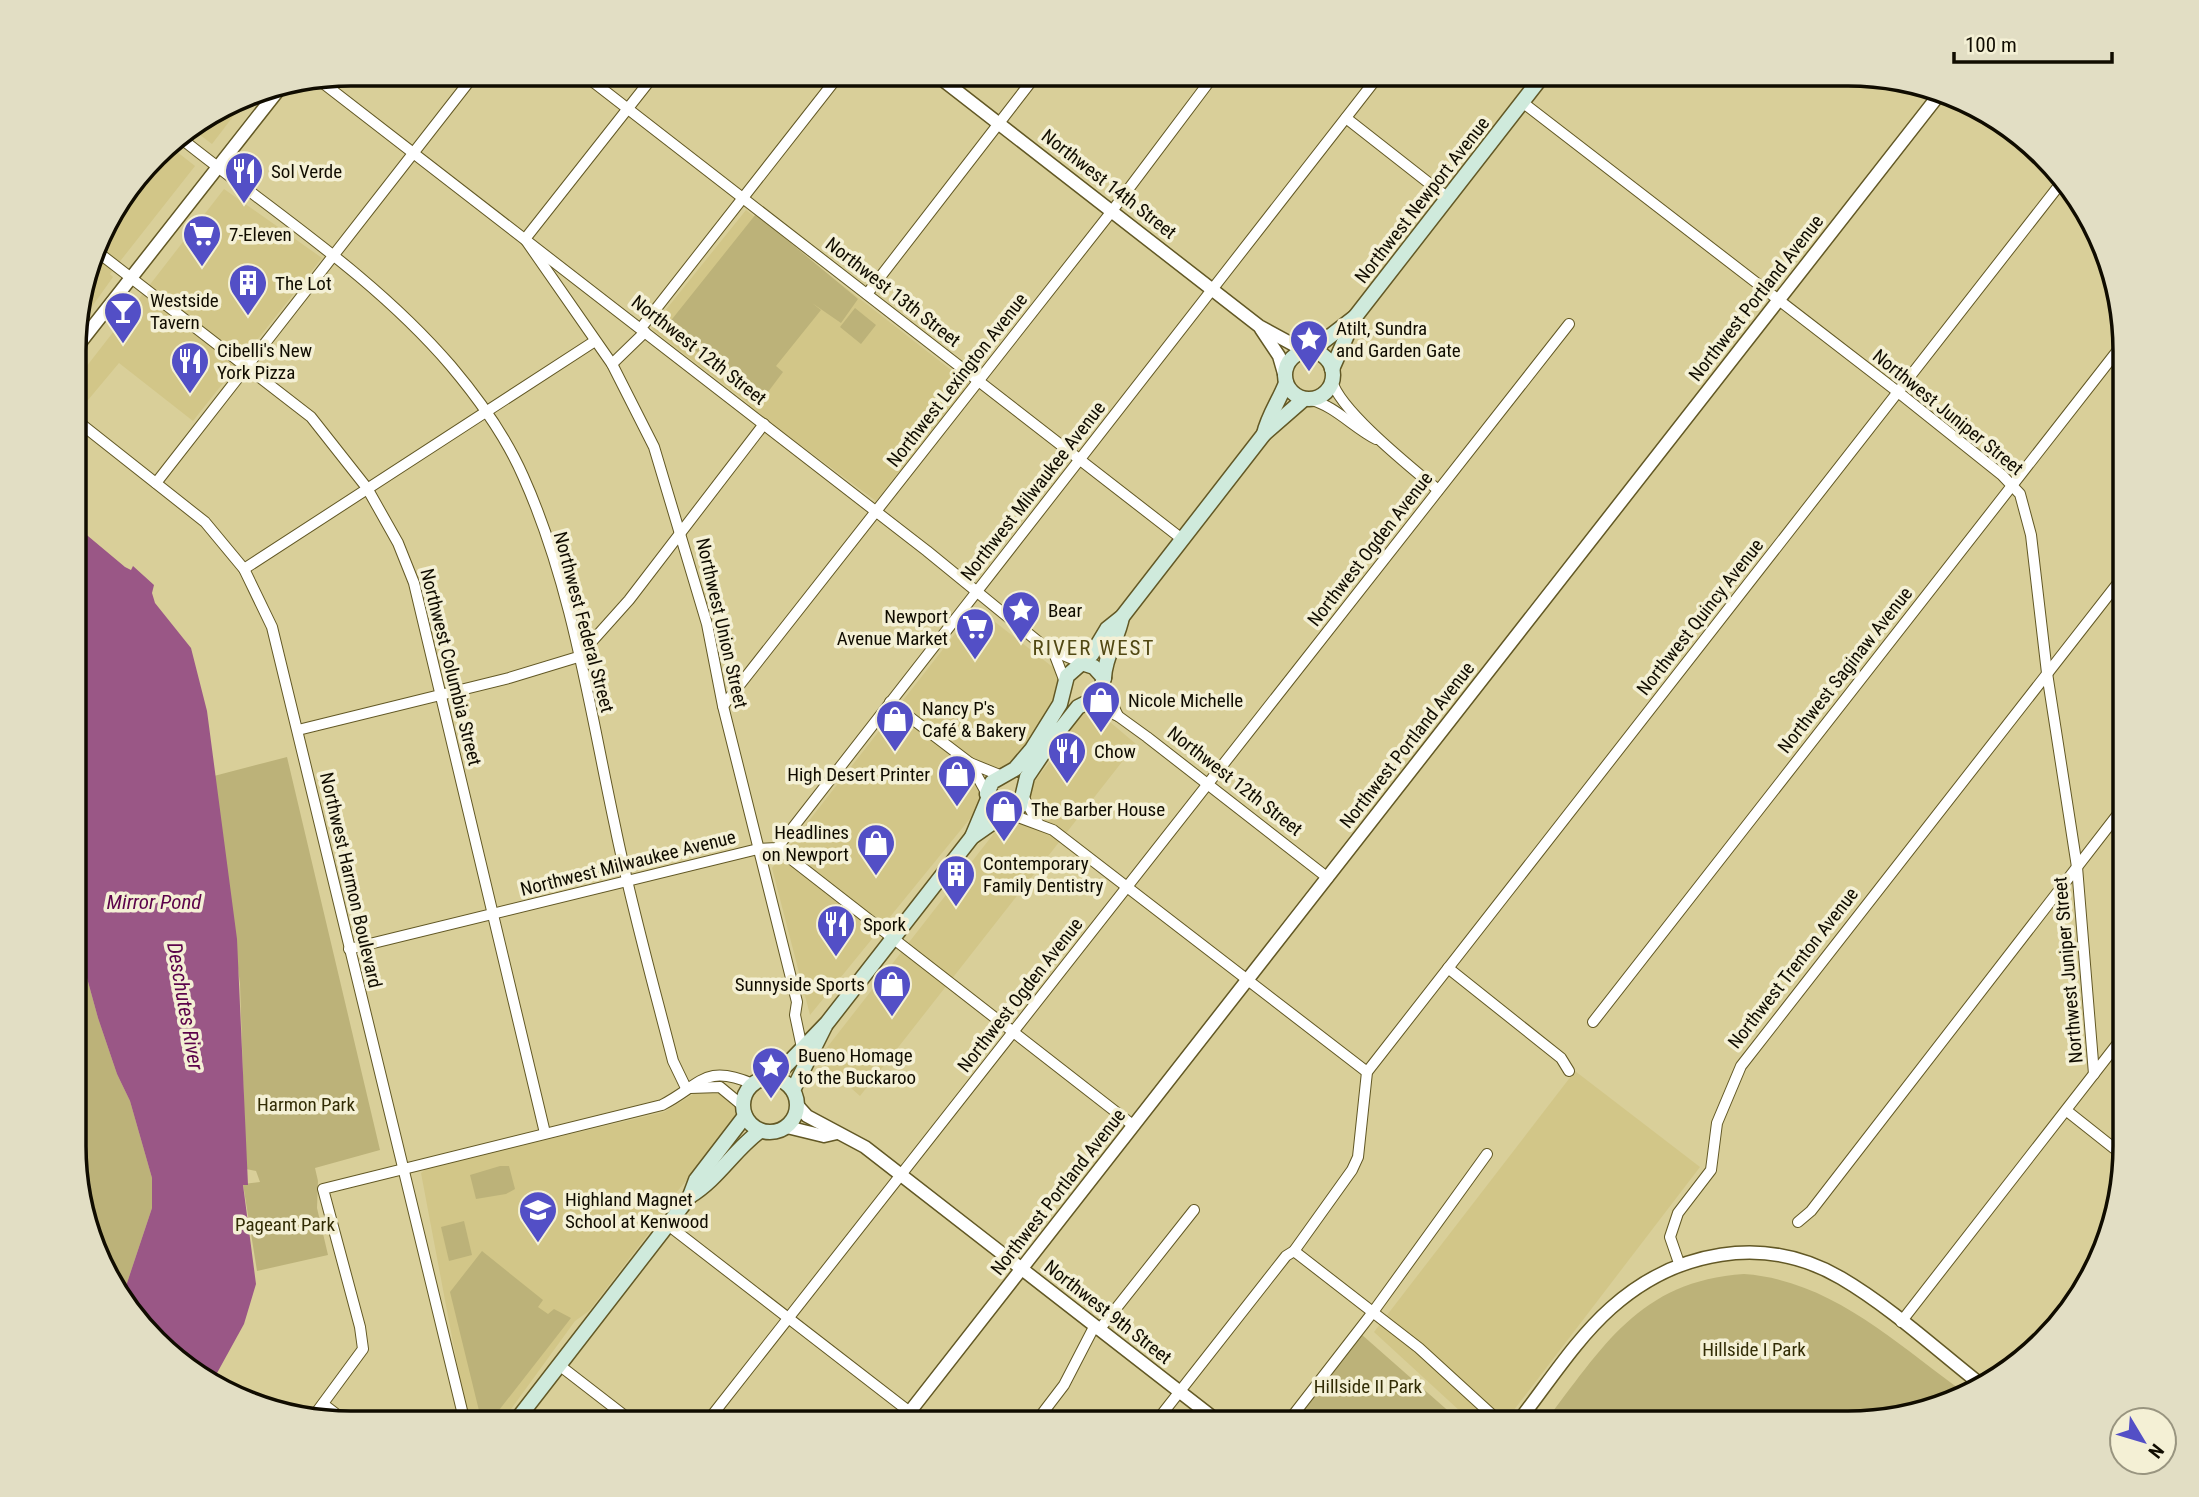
<svg xmlns="http://www.w3.org/2000/svg" width="2199" height="1497" viewBox="0 0 2199 1497" font-family="'Roboto Condensed',sans-serif">
	<style>
		.built { fill: #d2c688 }
		.green { fill: #bcb279 }
		.water { fill: #9a5786 }
		.lines { fill: none; stroke-linecap: round; stroke-linejoin: round }
		.minor-casing { stroke: #625825; stroke-width: 12 }
		.tertiary-casing { stroke: #625825; stroke-width: 15 }
		.secondary-casing { stroke: #625825; stroke-width: 17 }
		.minor { stroke: #fff; stroke-width: 10 }
		.tertiary { stroke: #fff; stroke-width: 12 }
		.secondary { stroke: #cfeadc; stroke-width: 14 }
		.labels { text-anchor: middle; dominant-baseline: central; stroke-width: 7; stroke-linejoin: round; paint-order: stroke }
		.poi-label { font-size: 19px; fill: #100c00; stroke: #f4f0d5; text-anchor: start }
		.street-label { font-size: 19px; fill: #100c00; stroke: #f4f0d5 }
		.park-label { font-size: 19px; fill: #322c05; stroke: #f4f0d5 }
		.neighbourhood-label { font-size: 21px; letter-spacing: 2px; fill: #514813; stroke: #f4f0d5 }
		.water-label { font-size: 21px; font-style: italic; fill: #5c034a; stroke: #f4f0d5 }
		.rim { fill: none; stroke: #100c00; stroke-width: 3.5 }
	</style>
	<rect width="100%" height="100%" fill="#d9cf99"/>
	<!-- built -->
	<g class="built">
		<polygon points="251,93 212,144 191,128 245,94"/>
		<polygon points="167,144 195,166 110,274 113,277 76,329 76,315 102,228"/>
		<polygon points="224,189 322,258 193,421 119,363 83,406 76,400 76,380"/>
		<polygon points="746,210 969,384 876,501 787,435 781,435 749,410 749,404 653,330 652,327"/>
		<polygon points="976,607 1059,672 1053,709 986,799 810,1015 772,868"/>
		<polygon points="1091,706 1136,744 860,1096 818,1059 1052,759 1077,713"/>
		<polygon points="1575,1071 1700,1167 1504,1423 1473,1423 1374,1332"/>
		<polygon points="700,1090 719,1090 737,1105 738,1119 670,1200 669,1207 589,1311 575,1321 501,1423 473,1423 465,1406 421,1173 427,1168 664,1112"/>
	</g>
	<!-- green -->
	<g class="green">
		<polygon points="756,214 858,299 841,323 812,303 821,310 776,366 783,372 762,400 665,328"/>
		<polygon points="855,308 876,325 861,344 840,327"/>
		<polygon points="287,757 380,1150 315,1168 318,1181 317,1208 328,1255 257,1271 243,1184 260,1182 256,1171 246,1169 240,984 214,776"/>
		<polygon points="76,909 86,945 87,978 98,1018 117,1074 130,1101 152,1178 152,1208 122,1298 111,1285 76,1182"/>
		<polygon points="500,1166 509,1166 515,1189 506,1194 476,1199 470,1175"/>
		<polygon points="464,1221 472,1255 449,1261 441,1227"/>
		<polygon points="482,1251 543,1300 538,1307 548,1314 554,1309 571,1318 489,1423 482,1423 450,1292"/>
		<path d="M1744 1274C1831 1280 1897 1344 1965 1393L1866 1423H1544C1603 1347 1639 1281 1744 1274Z"/>
		<polygon points="1361,1334 1462,1423 1291,1423"/>
	</g>
	<!-- water -->
	<polygon class="water" points="76,526 125,567 131,570 133,566 154,585 152,593 155,603 191,648 207,711 237,939 248,1185 243,1185 256,1284 244,1324 211,1384 196,1377 122,1298 152,1208 152,1178 130,1101 117,1074 98,1018 87,978 86,945 76,909"/>
	<g class="lines">
		<defs>
			<g id="minor">
				<polyline points="583,74 1182,539"/>
				<polyline points="655,74 525,239 612,364 654,447 707,624 723,706 797,1002 795,1015 802,1048"/>
				<polyline points="319,80 927,551 1046,648 1082,663"/>
				<polyline points="1522,102 1898,392 2002,475 2020,494 2031,535 2047,673 2077,867 2094,1074"/>
				<polyline points="1346,118 1448,198"/>
				<path d="M178 136C270 210 373 275 451 366 478 398 506 437 523 476 572 585 590 710 615 826 631 905 653 983 673 1061L686 1088"/>
				<polyline points="95,250 311,417 367,488 398,543 414,583 545,1133"/>
				<polyline points="867,294 1037,74"/>
				<polyline points="641,328 840,74"/>
				<polyline points="612,364 645,332"/>
				<path d="M1332 381C1340 411 1412 468 1438 490"/>
				<path d="M1311 400C1335 406 1354 428 1376 439"/>
				<polyline points="76,420 205,522 244,569 272,627 465,1423"/>
				<polyline points="156,483 475,74"/>
				<polyline points="244,569 595,341"/>
				<polyline points="1054,653 1065,682"/>
				<polyline points="1104,686 1118,716"/>
				<polyline points="890,702 970,763"/>
				<polyline points="1087,703 1118,716 1147,737 1328,878"/>
				<polyline points="723,706 1112,211 1215,74"/>
				<polyline points="298,730 509,678 578,657 629,600 764,424"/>
				<polyline points="987,794 970,763 1002,776"/>
				<polyline points="1024,798 1038,823"/>
				<polyline points="1010,814 1053,830 1367,1072"/>
				<polyline points="777,848 1134,1126"/>
				<polyline points="349,949 758,849 777,848 1380,74"/>
				<polyline points="1448,968 1561,1058 1569,1071"/>
				<polyline points="1593,1022 2125,341"/>
				<polyline points="690,1088 720,1087 743,1106"/>
				<polyline points="2067,1111 2125,1157"/>
				<polyline points="1798,1222 1811,1211 2125,805"/>
				<polyline points="668,1225 924,1423"/>
				<polyline points="1294,1251 1419,1348 1501,1423"/>
				<polyline points="1679,1263 1670,1237 1678,1213 1711,1170 1717,1123 1741,1066 2125,574"/>
				<polyline points="1901,1322 2125,1034"/>
				<polyline points="1099,1330 1194,1210"/>
				<polyline points="559,1365 634,1423"/>
				<polyline points="323,1404 348,1423"/>
				<path d="M313 1417 363 1349 360 1327 323 1189 662 1105C701 1085 704 1063 753 1084"/>
				<polyline points="706,1423 1569,324"/>
				<polyline points="1035,1423 1064,1385 1094,1327"/>
				<polyline points="1155,1423 1286,1256 1294,1251 1352,1170 1358,1157 1367,1072 2061,183"/>
				<polyline points="1287,1423 1373,1312 1487,1154"/>
			</g>
			<g id="tertiary">
				<polyline points="935,74 1259,326 1305,351"/>
				<polyline points="1261,329 1279,356 1285,377"/>
				<polyline points="76,348 280,88"/>
				<polyline points="798,1106 807,1116 865,1147 1220,1423"/>
				<polyline points="787,1127 824,1136 837,1133"/>
				<polyline points="901,1423 1942,91"/>
				<path d="M1517 1423C1547 1385 1575 1340 1611 1308 1675 1251 1764 1233 1841 1278 1892 1308 1938 1351 1984 1387"/>
			</g>
			<g id="secondary">
				<circle cx="1309" cy="375" r="24"/>
				<polyline points="1311,351 1355,317"/>
				<polyline points="1332,369 1355,317 1544,74"/>
				<path d="M1264 434C1268 416 1279 401 1286 383"/>
				<polyline points="1082,663 1094,667 1104,678 1098,697 1078,707 1052,740 1027,777 1020,806 1010,814 994,810 987,794 992,782 1015,769 1032,749 1060,704 1067,676 1092,654 1107,629 1122,617 1264,434 1304,399"/>
				<path d="M1104 678C1105 655 1118 639 1122 617"/>
				<polyline points="972,837 988,799"/>
				<circle cx="770" cy="1105" r="27"/>
				<polyline points="774,1078 827,1023 972,837 1005,814"/>
				<polyline points="793,1090 825,1026"/>
				<path d="M690 1196C718 1179 734 1150 760 1131"/>
				<polyline points="517,1423 519,1417 690,1196 696,1180 745,1116"/>
			</g>
		</defs>
		<!-- minor casing -->
		<use href="#minor" class="minor-casing"/>
		<!-- tertiary casing -->
		<use href="#tertiary" class="tertiary-casing"/>
		<!-- secondary casing -->
		<use href="#secondary" class="secondary-casing"/>
		<!-- minor -->
		<use href="#minor" class="minor"/>
		<!-- tertiary -->
		<use href="#tertiary" class="tertiary"/>
		<!-- secondary -->
		<use href="#secondary" class="secondary"/>
	</g>
	<!-- icons -->
	<defs>
		<symbol id="restaurant-pin" viewBox="-11 -11 22 30"><path d="M0 17L-7.5 6A9.5 9.5 0 1 1 7.5 6Z" fill="#534fc6" stroke="#f4f0d5"/><path d="M-5-6h1v4h1v-4h1v4h1v-4h1v5L-1.5 .5V6h-2V.5L-5-1ZM5-6V6H3V1.5H1.5Q1.5-4 5-6Z" fill="#fff"/></symbol>
		<symbol id="supermarket-pin" viewBox="-11 -11 22 30"><path d="M0 17L-7.5 6A9.5 9.5 0 1 1 7.5 6Z" fill="#534fc6" stroke="#f4f0d5"/><path d="M-6-5.5h2.5l.6 2H6L4.5 2H-2.5L-4.4-4H-6ZM-1.5 3.2a1.3 1.3 0 1 0 .1 0ZM3 3.2a1.3 1.3 0 1 0 .1 0Z" fill="#fff"/></symbol>
		<symbol id="building-pin" viewBox="-11 -11 22 30"><path d="M0 17L-7.5 6A9.5 9.5 0 1 1 7.5 6Z" fill="#534fc6" stroke="#f4f0d5"/><path d="M-4-6H4V6H1V3H-1V6H-4ZM-2.5-4.3h1.7v1.8h-1.7ZM.8-4.3h1.7v1.8H.8ZM-2.5-1h1.7V.8h-1.7ZM.8-1h1.7V.8H.8Z" fill="#fff"/></symbol>
		<symbol id="bar-pin" viewBox="-11 -11 22 30"><path d="M0 17L-7.5 6A9.5 9.5 0 1 1 7.5 6Z" fill="#534fc6" stroke="#f4f0d5"/><path d="M-6-5H6L.8 .8V4.5H3.5V6h-7V4.5H-.8V.8Z" fill="#fff"/></symbol>
		<symbol id="sight-pin" viewBox="-11 -11 22 30"><path d="M0 17L-7.5 6A9.5 9.5 0 1 1 7.5 6Z" fill="#534fc6" stroke="#f4f0d5"/><path d="M0-6L1.8-2.2L6-1.7L2.9 1.2L3.7 5.4L0 3.3L-3.7 5.4L-2.9 1.2L-6-1.7L-1.8-2.2Z" fill="#fff"/></symbol>
		<symbol id="shop-pin" viewBox="-11 -11 22 30"><path d="M0 17L-7.5 6A9.5 9.5 0 1 1 7.5 6Z" fill="#534fc6" stroke="#f4f0d5"/><path d="M-5-2.5h2.3a2.7 3.5 0 0 1 5.4 0H5L5.5 6h-11ZM-1.5-2.5h3a1.5 2.3 0 0 0-3 0Z" fill="#fff"/></symbol>
		<symbol id="school-pin" viewBox="-11 -11 22 30"><path d="M0 17L-7.5 6A9.5 9.5 0 1 1 7.5 6Z" fill="#534fc6" stroke="#f4f0d5"/><path d="M0-5L7-2L0 1L-7-2ZM-4 1L0 2.5L4 1V4Q0 6-4 4Z" fill="#fff"/></symbol>
	</defs>
	<g fill-rule="evenodd">
		<use href="#restaurant-pin" x="222" y="149" width="44" height="60"/>
		<use href="#supermarket-pin" x="180" y="212" width="44" height="60"/>
		<use href="#building-pin" x="226" y="261" width="44" height="60"/>
		<use href="#bar-pin" x="101" y="289" width="44" height="60"/>
		<use href="#sight-pin" x="1287" y="317" width="44" height="60"/>
		<use href="#restaurant-pin" x="168" y="339" width="44" height="60"/>
		<use href="#sight-pin" x="999" y="588" width="44" height="60"/>
		<use href="#supermarket-pin" x="953" y="605" width="44" height="60"/>
		<use href="#shop-pin" x="1079" y="678" width="44" height="60"/>
		<use href="#shop-pin" x="873" y="697" width="44" height="60"/>
		<use href="#restaurant-pin" x="1045" y="729" width="44" height="60"/>
		<use href="#shop-pin" x="935" y="752" width="44" height="60"/>
		<use href="#shop-pin" x="982" y="787" width="44" height="60"/>
		<use href="#shop-pin" x="854" y="821" width="44" height="60"/>
		<use href="#building-pin" x="934" y="852" width="44" height="60"/>
		<use href="#restaurant-pin" x="814" y="902" width="44" height="60"/>
		<use href="#shop-pin" x="870" y="962" width="44" height="60"/>
		<use href="#sight-pin" x="749" y="1044" width="44" height="60"/>
		<use href="#school-pin" x="516" y="1188" width="44" height="60"/>
	</g>
	<g class="labels">
		<!-- poi labels -->
		<g class="poi-label">
			<text x="271" y="171">Sol Verde</text>
			<text x="229" y="234">7-Eleven</text>
			<text x="275" y="283">The Lot</text>
			<text x="150" y="300">Westside<tspan x="150" dy="22">Tavern</tspan></text>
			<text x="1336" y="328">Atilt, Sundra<tspan x="1336" dy="22">and Garden Gate</tspan></text>
			<text x="217" y="350">Cibelli's New<tspan x="217" dy="22">York Pizza</tspan></text>
			<text x="1048" y="610">Bear</text>
			<text x="948" y="616" text-anchor="end">Newport<tspan x="948" dy="22">Avenue Market</tspan></text>
			<text x="1128" y="700">Nicole Michelle</text>
			<text x="922" y="708">Nancy P's<tspan x="922" dy="22">Café &amp; Bakery</tspan></text>
			<text x="1094" y="751">Chow</text>
			<text x="930" y="774" text-anchor="end">High Desert Printer</text>
			<text x="1031" y="809">The Barber House</text>
			<text x="849" y="832" text-anchor="end">Headlines<tspan x="849" dy="22">on Newport</tspan></text>
			<text x="983" y="863">Contemporary<tspan x="983" dy="22">Family Dentistry</tspan></text>
			<text x="863" y="924">Spork</text>
			<text x="865" y="984" text-anchor="end">Sunnyside Sports</text>
			<text x="798" y="1055">Bueno Homage<tspan x="798" dy="22">to the Buckaroo</tspan></text>
			<text x="565" y="1199">Highland Magnet<tspan x="565" dy="22">School at Kenwood</tspan></text>
		</g>
		<!-- street labels -->
		<g class="street-label">
			<text transform="translate(1109 184) rotate(38)">Northwest 14th Street</text>
			<text transform="translate(1422 200) rotate(-52)">Northwest Newport Avenue</text>
			<text transform="translate(893 292) rotate(38)">Northwest 13th Street</text>
			<text transform="translate(1756 298) rotate(-52)">Northwest Portland Avenue</text>
			<text transform="translate(699 350) rotate(38)">Northwest 12th Street</text>
			<text transform="translate(957 380) rotate(-52)">Northwest Lexington Avenue</text>
			<text transform="translate(1948 412) rotate(39)">Northwest Juniper Street</text>
			<text transform="translate(1033 491) rotate(-52)">Northwest Milwaukee Avenue</text>
			<text transform="translate(1370 549) rotate(-52)">Northwest Ogden Avenue</text>
			<text transform="translate(1700 617) rotate(-52)">Northwest Quincy Avenue</text>
			<text transform="translate(584 622) rotate(75)">Northwest Federal Street</text>
			<text transform="translate(722 623) rotate(77)">Northwest Union Street</text>
			<text transform="translate(451 667) rotate(76)">Northwest Columbia Street</text>
			<text transform="translate(1845 670) rotate(-52)">Northwest Saginaw Avenue</text>
			<text transform="translate(1407 745) rotate(-52)">Northwest Portland Avenue</text>
			<text transform="translate(1235 781) rotate(38)">Northwest 12th Street</text>
			<text transform="translate(628 863) rotate(-14)">Northwest Milwaukee Avenue</text>
			<text transform="translate(351 880) rotate(77)">Northwest Harmon Boulevard</text>
			<text transform="translate(1793 968) rotate(-52)">Northwest Trenton Avenue</text>
			<text transform="translate(2068 970) rotate(-95)">Northwest Juniper Street</text>
			<text transform="translate(1020 995) rotate(-52)">Northwest Ogden Avenue</text>
			<text transform="translate(1058 1192) rotate(-52)">Northwest Portland Avenue</text>
			<text transform="translate(1108 1312) rotate(38)">Northwest 9th Street</text>
		</g>
		<!-- park labels -->
		<g class="park-label">
			<text x="306" y="1104">Harmon Park</text>
			<text x="285" y="1224">Pageant Park</text>
			<text x="1754" y="1349">Hillside I Park</text>
			<text x="1368" y="1386">Hillside II Park</text>
		</g>
		<!-- neighbourhood labels -->
		<g class="neighbourhood-label">
			<text x="1094" y="648">RIVER WEST</text>
		</g>
		<!-- water labels -->
		<g class="water-label">
			<text x="154" y="902">Mirror Pond</text>
			<text transform="translate(185 1006) rotate(80)">Deschutes River</text>
		</g>
	</g>
	<!-- crop -->
	<path d="M0 0H2199V1497H0ZM351 86H1848A265 265 0 0 1 2113 351V1146A265 265 0 0 1 1848 1411H351A265 265 0 0 1 86 1146V351A265 265 0 0 1 351 86Z" fill="#e2dec4" fill-rule="evenodd"/>
	<path class="rim" d="M351 86H1848A265 265 0 0 1 2113 351V1146A265 265 0 0 1 1848 1411H351A265 265 0 0 1 86 1146V351A265 265 0 0 1 351 86Z"/>
	<!-- north arrow -->
	<g transform="translate(2143 1441) rotate(128)"><circle r="33" fill="#f4f0d5" stroke="#999580" stroke-width="2"/>
	<path d="M0-5L12 26L0 18L-12 26Z" fill="#534fc6"/>
	<text y="-10" font-size="19" font-weight="bold" text-anchor="middle" fill="#100c00">N</text>
	</g>
	<!-- scale -->
	<path d="M1954 52v10h158v-10" fill="none" stroke="#100c00" stroke-width="3.5"/>
	<text x="1965" y="52" font-size="21" fill="#100c00" stroke="#f4f0d5" stroke-width="5" paint-order="stroke">100 m</text>
</svg>
